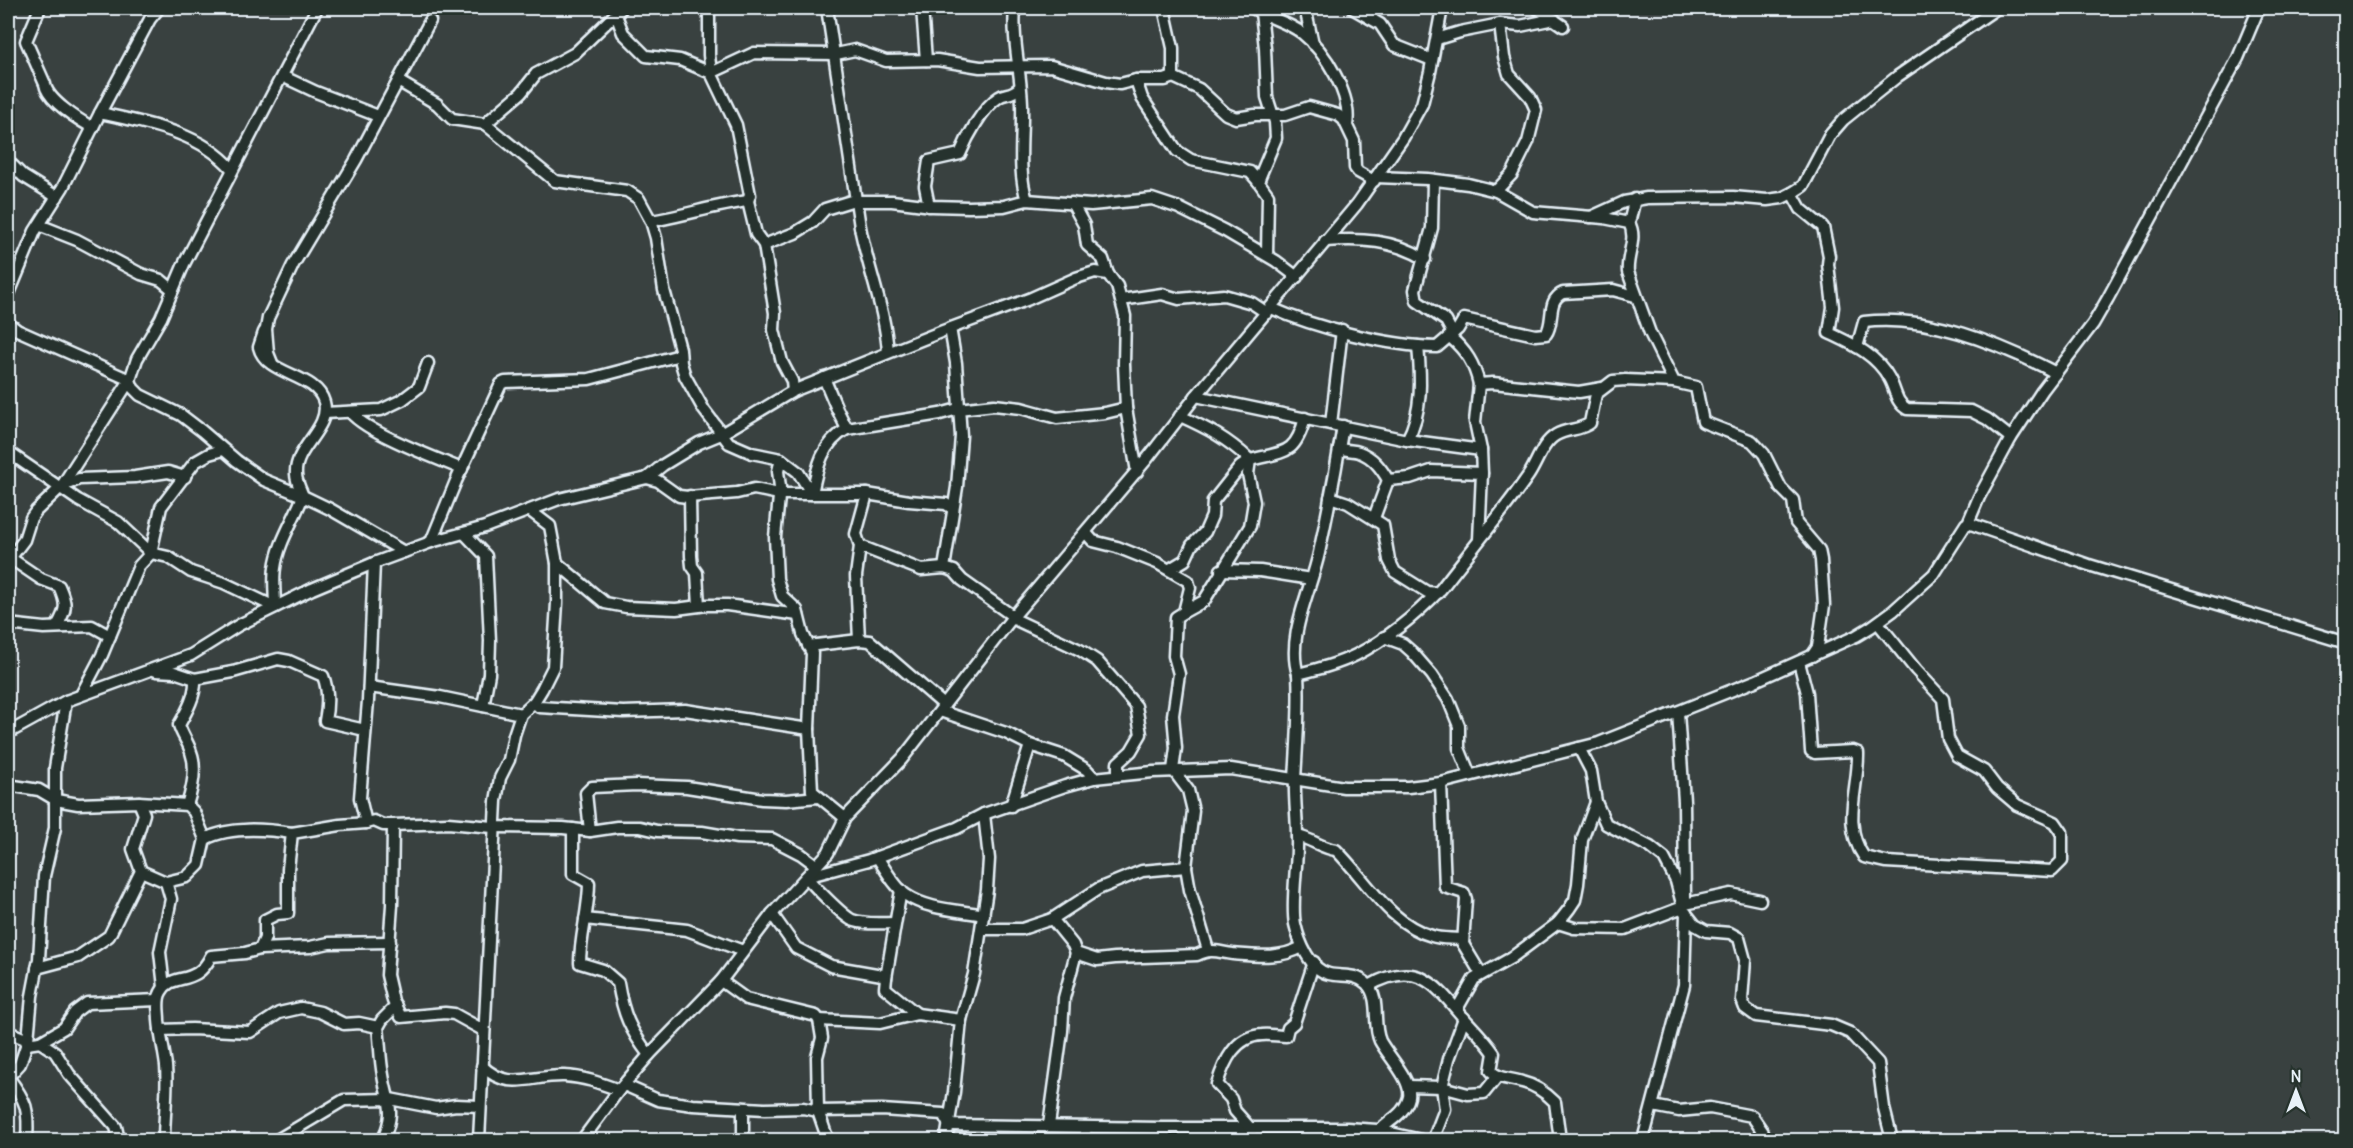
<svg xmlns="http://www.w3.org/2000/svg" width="2353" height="1148" viewBox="0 0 2353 1148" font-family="Delius,sans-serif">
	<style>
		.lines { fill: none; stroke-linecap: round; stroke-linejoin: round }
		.minor-casing { stroke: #e8f1f8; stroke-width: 15 }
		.minor { stroke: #26332d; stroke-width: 10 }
	</style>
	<rect width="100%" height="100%" fill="#394140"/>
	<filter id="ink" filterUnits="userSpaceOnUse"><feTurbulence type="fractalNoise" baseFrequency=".0167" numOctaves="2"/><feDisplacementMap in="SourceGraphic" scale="12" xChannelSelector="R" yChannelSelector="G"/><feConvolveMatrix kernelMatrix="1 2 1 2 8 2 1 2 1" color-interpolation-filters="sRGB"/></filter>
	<g filter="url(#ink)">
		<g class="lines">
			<defs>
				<g id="minor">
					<path d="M40 8 26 41 45 84C47 100 79 120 93 128"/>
					<path d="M159 8 150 19 100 113C146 123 200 132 232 169"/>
					<polyline points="709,8 709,55 711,73 754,53 836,54 855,50 886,61 937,60 980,67 1051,66 1106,82 1120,84 1136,80 1165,80 1173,77"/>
					<path d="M827 8 860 227C868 269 885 309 888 352"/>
					<polyline points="922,8 926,60"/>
					<path d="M1015 8C1012 40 1021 72 1022 104 1023 135 1017 170 1027 200"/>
					<polyline points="1164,8 1173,48 1173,77 1199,89 1226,114 1236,118 1255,115 1285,115 1309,107 1338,115 1344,120 1354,141 1355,168 1358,172 1374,181"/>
					<path d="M1253 8C1268 18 1288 22 1302 33 1325 51 1352 95 1347 125"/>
					<polyline points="1305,8 1313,44"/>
					<polyline points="1352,8 1380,24 1394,45 1432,60"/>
					<polyline points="1537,8 1563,26"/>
					<polyline points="616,15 623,33 646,56 680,60 711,73 736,125 750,195 748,201 756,234 764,245 775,313 774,330 782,362 792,381 793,391"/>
					<polyline points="1370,18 1376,8"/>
					<polyline points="1437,39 1460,32 1500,24 1520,26 1554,19"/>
					<polyline points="282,76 316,92 378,116"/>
					<polyline points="1136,80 1142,98 1177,151 1191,160 1250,172 1258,181 1268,195 1267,255"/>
					<polyline points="398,81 437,104 452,119 485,124 555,181 627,191 639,199 651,221 656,238 664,290 680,349 681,363 685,376 704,410 729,443 752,453 781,459 798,472 812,494 867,494 856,534 860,546 921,570 944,568 954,571 962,580 1014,617"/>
					<polyline points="485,124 521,93 536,74 575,53 622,8"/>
					<polyline points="8,161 23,176 57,197"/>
					<path d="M1376 177 1428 179 1468 184 1496 191 1533 212 1604 218 1629 223C1638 238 1626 256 1628 272L1650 333 1674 382 1696 387 1703 422 1752 441 1764 454 1781 488 1793 500 1796 523 1819 550 1821 560 1824 605 1818 647 1812 656"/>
					<polyline points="1433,180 1432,228 1415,290 1417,301 1446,321 1453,334"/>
					<polyline points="1258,181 1276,138 1275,122 1267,97 1265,48 1261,13"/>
					<polyline points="1496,191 1512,174 1528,142 1536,110 1530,97 1509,74 1504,57 1500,24"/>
					<path d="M1792 193 1801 209 1823 227 1829 256 1828 264 1833 307 1829 333C1852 344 1876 354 1889 378 1896 390 1895 402 1907 409L1971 411 1987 419 2011 438"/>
					<polyline points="1072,203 1084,225 1087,245 1103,259 1108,274 1117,286 1125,316 1124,364 1126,408"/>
					<path d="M929 206 925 186 929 161 960 154C967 137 983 107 999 97 1006 92 1010 97 1020 87"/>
					<polyline points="1591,217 1624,202 1647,198 1733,197 1767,200 1782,198 1792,193 1803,186 1830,135 1843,120 1898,76 1997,8"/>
					<path d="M651 221C684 216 715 205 748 201"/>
					<polyline points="1629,223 1635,199"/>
					<polyline points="39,225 77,240 141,274 161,280 173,290"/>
					<path d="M1325 241C1360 238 1395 240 1425 259"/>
					<polyline points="764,245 795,233 813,222 825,209 851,201 892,201 932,206 969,207 1004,206 1027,200 1091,205 1152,199 1179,208 1225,231 1276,261 1297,277"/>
					<polyline points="8,296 35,231 63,187 100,113"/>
					<polyline points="1121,300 1162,294 1179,299 1224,295 1252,303 1267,313"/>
					<path d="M1271 308C1316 328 1388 346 1437 347L1458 329 1464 319 1535 335 1546 334C1555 322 1546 300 1563 293L1613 290 1635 296"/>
					<polyline points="8,323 17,330 130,380 61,487 36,511 31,518 24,540 8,561"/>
					<path d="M264 332 259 347C266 376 316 373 324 402 331 428 294 448 296 474 296 481 300 489 303 496L330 509 404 552"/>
					<path d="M1450 337C1466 351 1474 363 1479 384"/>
					<path d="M1857 347 1864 322C1928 314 2000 344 2056 373"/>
					<polyline points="272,363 268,353 266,329 268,318 293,265 356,160 430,21"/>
					<polyline points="824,378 837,409 847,429"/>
					<polyline points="1196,396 1407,440 1481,450"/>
					<polyline points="325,413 381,410 402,400 419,387 428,363"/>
					<path d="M351 413C368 433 435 458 462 469"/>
					<polyline points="1331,424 1342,330"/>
					<path d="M1407 440C1423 411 1421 378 1418 346"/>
					<path d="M1339 448C1346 451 1353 450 1359 452 1373 457 1381 468 1388 480L1374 518"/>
					<path d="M8 452 78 500 118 522 151 553 168 557 191 572 224 583 275 607C275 595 273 580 275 568 278 543 294 520 303 496L264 480 237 461 202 431 181 415 140 395 133 388 130 380 137 359 161 318 184 264 317 8"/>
					<polyline points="781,459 778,471 780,487 775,537 777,579 782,596 797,610 803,634 812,653 809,729 812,791 845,818"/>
					<polyline points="647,478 663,465 699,443 721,434 793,391 943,331 1029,299 1076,278 1095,272 1108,274"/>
					<polyline points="1388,480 1410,478 1431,471 1482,473"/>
					<polyline points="61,487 79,479 135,477 168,472 185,477"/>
					<polyline points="867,494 909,501 946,504 953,509"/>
					<polyline points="690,496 691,556 692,566 697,573 699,606"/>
					<polyline points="1330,497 1348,503 1383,525 1389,560 1395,572 1427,592 1438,593"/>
					<polyline points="1968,523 2089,565 2346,643"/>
					<polyline points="464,533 486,556 490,641 489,674 483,706"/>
					<polyline points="1086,533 1093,541 1117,547 1157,563 1188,581 1190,588 1184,612 1176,617 1174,656 1179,674 1173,715 1176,748 1173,770 1188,790 1193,811 1186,867 1190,890 1208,950"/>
					<polyline points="1479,540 1482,473 1481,450 1475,422 1479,384 1493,383 1579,392 1602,388"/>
					<polyline points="431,542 456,481 501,384 505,382 589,379 680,355"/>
					<path d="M10 558 41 579 59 586C67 604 67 609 57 626"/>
					<polyline points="374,563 368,701 360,798 366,823 374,821 383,825 393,825 448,823 493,827 563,828 590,831 617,827 640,827 657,831 702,832 737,838 772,839 801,854 817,866"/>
					<polyline points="557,563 605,603 626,607 676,609 707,605 727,605 798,615"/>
					<polyline points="944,568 957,487 961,436 956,363 950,328"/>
					<path d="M1170 569 1185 560 1192 545 1205 532 1212 516 1213 501 1240 467 1250 460C1228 439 1207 428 1180 416"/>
					<polyline points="1221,570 1260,571 1311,579"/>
					<path d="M1184 612 1204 601 1250 526 1254 502 1248 474 1250 460C1284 451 1295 456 1305 418"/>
					<polyline points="1012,618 1080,650 1097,661 1136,706 1141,734 1131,751 1118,763 1118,774"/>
					<polyline points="8,624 44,628 92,626 110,636"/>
					<polyline points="1384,637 1403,644 1412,652 1432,675 1448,699 1459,726 1459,748 1470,775"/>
					<polyline points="859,640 856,576 860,546"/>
					<polyline points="808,646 859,640 870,641 944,705"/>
					<path d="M1799 662 1807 693 1811 751 1815 753 1853 751 1858 753C1859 788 1841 824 1864 857L1886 862 2052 871 2062 861V832L2055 822 2017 805 1997 788 1984 771 1957 756 1948 739 1943 699 1916 670 1878 623"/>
					<path d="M156 671 174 672 195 679 233 672 278 659 289 661 323 676C329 691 328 706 325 721L365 730"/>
					<path d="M1298 674C1286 637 1311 590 1319 553 1328 511 1336 469 1343 426"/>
					<polyline points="369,687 440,697 521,714"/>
					<polyline points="81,695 102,655 139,566 151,553 161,507 195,462 209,454 223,450"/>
					<polyline points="534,702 539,707 623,712 685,710 809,729"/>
					<polyline points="940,711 1006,733 1030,745 1064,756 1087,770 1094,778"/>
					<polyline points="1678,712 1684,801 1685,898"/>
					<path d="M8 733 66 701 191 655 239 625 312 589 374 563 431 542 485 527 559 499 647 478 658 481 679 496 688 497 737 493 754 489 779 494H812C817 467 822 443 847 429L940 414 958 409 994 405 1021 408 1057 418 1105 413 1126 408 1137 472"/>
					<polyline points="1579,748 1591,771 1596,802 1606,824 1650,847 1664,858 1676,881 1684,911 1695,925 1706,931 1730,933 1739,938 1745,960 1742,1000 1745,1008 1756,1016 1831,1025 1850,1033 1878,1063 1884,1108 1892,1140"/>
					<polyline points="1441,783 1445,887 1464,893 1466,899 1463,944"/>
					<polyline points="8,785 39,790 56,800 78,804 139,802 187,805 194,812 205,839 199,865 187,877 166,882"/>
					<path d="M187 805C192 790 197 768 191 752 188 742 182 735 179 725 187 711 196 695 195 679"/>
					<polyline points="1011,806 1030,745"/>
					<polyline points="393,825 392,905 387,975 393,1001 401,1017 445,1013 454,1014 483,1030"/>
					<path d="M573 829V874L589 883C589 910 580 936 580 963L603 970 618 983C623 1014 630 1030 649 1055"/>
					<polyline points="590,831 586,793 592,787 637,785 687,787 762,799 786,800 818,797"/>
					<path d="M1297 836C1312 839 1321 848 1336 850 1366 879 1389 924 1432 936 1440 939 1451 938 1460 939L1481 974"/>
					<path d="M205 839C230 826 265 829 292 833"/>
					<path d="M877 857C886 870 894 886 906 895 928 910 959 910 984 915"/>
					<polyline points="141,871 166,882 171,899 160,952 164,987"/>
					<polyline points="1685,904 1731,894 1760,900"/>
					<polyline points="772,914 796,948 831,966 882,975 886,978 885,988 917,1014"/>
					<polyline points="585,919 687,930 743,951"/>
					<path d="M1052 919 1073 945 1076 953 1097 960 1115 958 1197 955C1212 948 1217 952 1233 954 1257 956 1280 959 1302 947"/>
					<path d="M895 923C882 923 865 925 852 920 842 915 815 887 806 877L869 860 957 828 984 814 1065 786 1094 778 1153 772 1231 769 1344 787H1408L1441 783 1599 743 1755 681 1856 636 1871 627 1893 611 1934 574 1966 524 1968 523 1979 497 2011 438 2042 391 2093 324 2108 298 2238 58 2259 8"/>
					<polyline points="1558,923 1574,928 1625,929 1683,907"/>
					<polyline points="982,929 1022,929 1052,919 1098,889 1142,871 1186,867"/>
					<polyline points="260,949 310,947 329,943 390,942"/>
					<polyline points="37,968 78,957 109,936 141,871 133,849 144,814 139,802"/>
					<polyline points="886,978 901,890"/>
					<polyline points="721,981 746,999 816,1016 819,1020 822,1038 817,1057 818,1111 828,1140"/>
					<path d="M1369 986C1416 959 1434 983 1463 1017 1474 1029 1485 1040 1494 1053L1491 1071C1500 1080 1511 1078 1522 1082 1535 1085 1546 1093 1555 1102L1560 1140"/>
					<polyline points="1457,1009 1474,979 1511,958 1558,923 1569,909 1575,900 1578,884 1582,840 1596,802"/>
					<polyline points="819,1020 880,1023 917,1014 961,1020"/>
					<polyline points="160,1030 192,1029 250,1032 279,1013 301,1008 320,1012 344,1024 359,1023 378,1027"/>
					<polyline points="8,1032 28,1040"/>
					<polyline points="40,1042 55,1052 69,1074 116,1127 119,1140"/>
					<polyline points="27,1044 40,1042 64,1028 75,1012 87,1003 158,1000"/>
					<path d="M482 1066C509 1092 531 1075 564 1076 584 1077 600 1083 619 1090"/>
					<polyline points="8,1077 20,1064 28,1040 32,996 39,959 44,876 55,828 55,768 66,701"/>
					<path d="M8 1077C27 1102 29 1109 27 1140"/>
					<polyline points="624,1085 658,1100 693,1105 765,1109 803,1108 818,1111 882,1110 943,1114 949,1125 1162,1128 1347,1128 1377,1130 1421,1140"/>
					<polyline points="1408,1086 1442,1087 1468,1094 1484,1093 1497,1077"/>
					<polyline points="1653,1106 1679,1111 1710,1108 1752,1116 1763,1132 1766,1140"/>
					<polyline points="1049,1125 1062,1031 1064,998 1076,953"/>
					<path d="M164 1140C164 1116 168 1090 166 1066 164 1050 160 1035 159 1020 159 1011 156 1000 161 992 172 971 196 988 211 956L245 953 260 949 265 938V920L277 914 288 913V869L292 833 340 825 366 823"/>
					<polyline points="277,1140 344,1100 390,1099 436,1108 456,1105 480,1106"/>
					<path d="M383 1140C396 1108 388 1106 383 1075 380 1060 380 1043 378 1027L382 1020 396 1006"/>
					<polyline points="479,1140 496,801 500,778 509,760 514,735 521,714 534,702 542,689 553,667 557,603 557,563 550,526 529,510"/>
					<polyline points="582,1140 619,1090 649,1055 721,981 772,914 828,853 845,818 902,759 1012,618 1147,459 1196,396 1357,204 1403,138 1422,104 1430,72 1442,8"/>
					<polyline points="743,1140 743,1108"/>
					<polyline points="946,1140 954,1092 961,1020 974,974 987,890 989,859 984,814"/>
					<polyline points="1085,1140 1085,1127"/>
					<path d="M1250 1140 1251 1129 1235 1111 1231 1099 1217 1084C1224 1062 1235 1036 1262 1035 1270 1034 1278 1036 1286 1036L1288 1028 1294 1023 1314 962"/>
					<path d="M1372 1140C1382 1122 1404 1118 1409 1097 1412 1080 1388 1056 1380 1041 1372 1024 1381 999 1367 984 1356 973 1343 977 1329 974 1310 970 1299 942 1295 924 1291 904 1297 869 1297 847 1298 824 1294 801 1295 779 1297 744 1300 709 1298 674 1318 669 1338 664 1356 655 1387 639 1417 614 1441 589 1470 551 1501 515 1528 476 1537 463 1542 443 1556 435 1567 428 1580 431 1590 423L1596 394 1613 381 1625 380 1674 382"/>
					<polyline points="1433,1140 1445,1109 1442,1087 1449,1059 1464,1018"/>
					<polyline points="1643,1140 1684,985 1686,913"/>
				</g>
			</defs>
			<!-- minor casing -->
			<use href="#minor" class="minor-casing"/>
			<!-- minor -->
			<use href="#minor" class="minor"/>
		</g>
	</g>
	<!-- margin -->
	<rect width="2353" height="1148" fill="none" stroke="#26332d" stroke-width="30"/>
	<rect x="15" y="15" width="2323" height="1118" fill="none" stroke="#e8f1f8" stroke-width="2" filter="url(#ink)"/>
	<!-- north arrow -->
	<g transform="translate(2296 1091)" stroke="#26332d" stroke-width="4.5" paint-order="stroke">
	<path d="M0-4.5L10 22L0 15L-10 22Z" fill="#e8f1f8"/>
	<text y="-9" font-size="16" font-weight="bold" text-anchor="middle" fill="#e8f1f8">N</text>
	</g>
</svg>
